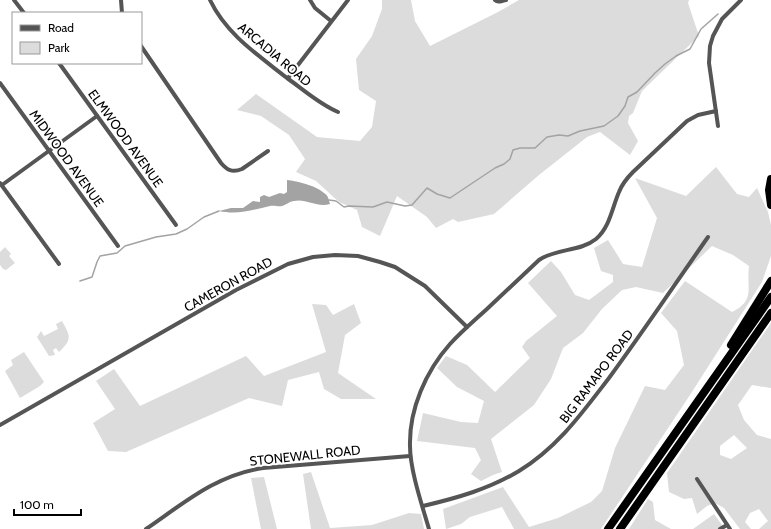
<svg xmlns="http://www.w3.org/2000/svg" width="771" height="529" viewBox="0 0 771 529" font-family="Cabin,sans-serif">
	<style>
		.green { fill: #dcdcdc; fill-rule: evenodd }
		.water { fill: #a3a3a3 }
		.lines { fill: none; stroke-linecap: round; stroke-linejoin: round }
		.stream { stroke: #a3a3a3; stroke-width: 1.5 }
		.street { stroke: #555; stroke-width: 4 }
		.highway { stroke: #000; stroke-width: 8 }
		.labels { text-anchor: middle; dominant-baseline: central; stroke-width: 4; stroke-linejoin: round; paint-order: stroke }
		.street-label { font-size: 13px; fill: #000; stroke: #fff }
	</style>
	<rect width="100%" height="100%" fill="#fff"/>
	<!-- green -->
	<g class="green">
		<polygon points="382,0 411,0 415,21 430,46 498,12 519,0 689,0 688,3 699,36 642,91 633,113 629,116 628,123 638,141 630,155 600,132 587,137 539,175 494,214 458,222 453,219 436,228 427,217 397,196 380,236 362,227 357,210 339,202 316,181 296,172 305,159 289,135 261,116 237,110 256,94 317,137 360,141 372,127 376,101 359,90 356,59 372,36 382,9"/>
		<path d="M716 167 737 194 749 197 757 188 768 212 771 225V256L762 282 690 395 601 529H514L502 507 470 517 461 524 446 529 443 509 503 487 529 527 558 518 591 502 602 491 615 448 645 386 665 390 684 365 677 331 661 313 685 281 732 312C756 300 746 288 749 266L733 255 712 246 663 293 636 287 622 290 602 309 583 333 563 348 551 379 534 405 491 439 502 472 493 475 481 481 471 474 481 460 475 448 417 441 423 413 461 422 478 423 484 401 457 387 437 368 446 356 467 365 495 392 530 358 522 347 526 341 557 316 528 283 551 261 561 272 575 295 589 300 613 282V275L601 271 594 248 608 240 623 264 642 267 657 218 635 178 686 196Z"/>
		<polygon points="5,247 11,254 9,256 15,263 6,270 3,269 0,265 0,252"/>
		<polygon points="312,304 326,305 333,315 354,304 361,323 345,335 338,373 376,399 341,399 324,389 319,372 288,380 282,406 249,398 126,452 108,451 93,423 115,409 96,381 114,369 140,406 246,356 264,376 326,352"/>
		<path d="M62 321C70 336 73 339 59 352L56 348 53 350 55 355 49 356 37 337 41 331 44 336 58 329 56 324Z"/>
		<path d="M771 323V388L752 385 738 405 744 420 757 435 771 439V529H759L768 521 759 509 750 513 745 522 751 529H740L724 508 715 503 707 506 697 514 692 498 684 499 669 492 667 473ZM734 435 747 448 731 459 720 455V446Z"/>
		<polygon points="24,352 44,382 40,386 20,398 5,371 13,365 11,360"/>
		<polygon points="311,472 330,528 372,525 409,513 421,514 424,529 311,529 303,474"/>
		<polygon points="264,477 277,529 261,529 251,478"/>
		<polygon points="648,499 653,502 655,520 671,529 629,529"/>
		<polygon points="714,514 725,529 693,529"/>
	</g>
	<!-- water -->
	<path class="water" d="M287 180C297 181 317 186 324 193 328 195 329 200 330 204 317 208 306 198 294 201 290 201 286 205 282 206 279 207 274 205 270 206 252 210 238 215 219 211L231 208H243L253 201 260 202V197L264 195 269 197 280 193 284 194 287 192Z"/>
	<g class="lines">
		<!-- stream -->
		<g class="stream">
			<polyline points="329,200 336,201 344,207 349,206 373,207 387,202 405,206 412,205 427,188 437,194 450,198 495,168 504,164 510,159 513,150 520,148 535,148 547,137 559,135 568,136 580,131 604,126 618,116 625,106 628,97 637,92 655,73 665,64 676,56 690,49 701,29 718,14"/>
			<polyline points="80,281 92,277 97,262 100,256 117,253 125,246 156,237 176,234 187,229 204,217 219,211"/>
		</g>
		<!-- street -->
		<g class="street">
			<polyline points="14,0 24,13"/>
			<polyline points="121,0 122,13"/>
			<path d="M210 0C226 34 258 55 287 78 304 90 319 104 338 112"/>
			<polyline points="310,0 315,8 331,21"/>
			<path d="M495 0C498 3 501 1 506 0"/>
			<path d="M141 46 221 163C227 170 232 173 242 169L268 151"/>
			<polyline points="59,63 176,225"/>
			<polyline points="288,78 348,0"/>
			<polyline points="0,83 118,246"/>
			<polyline points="718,126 709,63 710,46 713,36 722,19 741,0"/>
			<polyline points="0,183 59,264"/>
			<polyline points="2,185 97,116"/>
			<polyline points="0,425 236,290 288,264 313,257 335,255 358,256 380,262 395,267 425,286 467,327"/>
			<polyline points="697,479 730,529"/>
			<path d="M423 506C457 498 489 489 519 471 558 447 582 413 609 378 643 332 675 284 708 237"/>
			<path d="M146 529C184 503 216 475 263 468L410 456"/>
			<path d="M429 529C422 505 410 470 410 446 409 409 426 371 450 344 462 331 475 320 488 308 505 292 522 276 539 260 556 248 580 252 596 239 610 227 612 208 619 192 622 184 627 178 633 172L687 121 698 115 716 111"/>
			<polyline points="720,529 727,525"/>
		</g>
		<!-- highway -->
		<g class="highway">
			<polyline points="771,179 769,190 771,205"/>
			<polyline points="731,345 771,281"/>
			<polyline points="608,529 771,297"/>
			<polyline points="620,529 771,313"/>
		</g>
	</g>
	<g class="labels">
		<!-- street labels -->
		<g class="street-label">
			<text transform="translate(275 54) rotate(40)">ARCADIA ROAD</text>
			<text transform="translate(126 138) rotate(54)">ELMWOOD AVENUE</text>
			<text transform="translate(67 158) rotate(54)">MIDWOOD AVENUE</text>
			<text transform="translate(228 284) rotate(-29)">CAMERON ROAD</text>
			<text transform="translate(596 376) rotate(-53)">BIG RAMAPO ROAD</text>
			<text transform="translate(305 455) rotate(-6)">STONEWALL ROAD</text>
		</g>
	</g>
	<!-- legend -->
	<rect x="12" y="12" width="130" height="52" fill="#ffffff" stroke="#999999"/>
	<rect x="20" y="25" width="20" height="6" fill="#555555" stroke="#999999"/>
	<text x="48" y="32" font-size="12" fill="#000000">Road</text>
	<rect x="20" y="42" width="20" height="12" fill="#dcdcdc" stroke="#999999"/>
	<text x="48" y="52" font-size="12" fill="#000000">Park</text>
	<!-- scale -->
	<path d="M14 509v6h67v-6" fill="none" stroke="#000000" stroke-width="2"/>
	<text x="20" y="509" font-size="12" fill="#000000" stroke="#ffffff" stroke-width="3" paint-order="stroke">100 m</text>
</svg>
